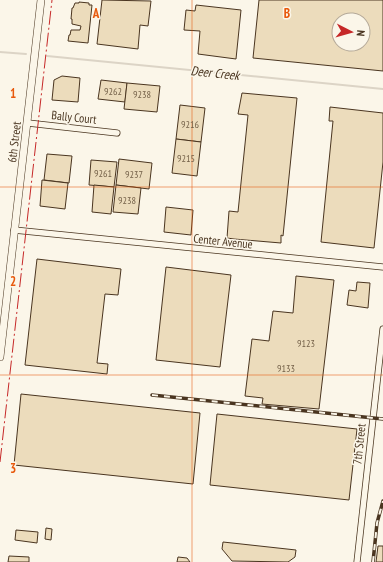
<svg xmlns="http://www.w3.org/2000/svg" width="383" height="562" viewBox="0 0 383 562" font-family="'PT Sans Narrow',sans-serif">
	<style>
		.lines { fill: none; stroke-linecap: round; stroke-linejoin: round }
		.stream { stroke: #dcd4c6; stroke-width: 2 }
		.building { fill: #ecdcbc; stroke: #4a3520; fill-rule: evenodd }
		.minor-casing { stroke: #4a3520; stroke-width: 7 }
		.secondary-casing { stroke: #4a3520; stroke-width: 8 }
		.minor { stroke: #fbf6e9; stroke-width: 5.5 }
		.secondary { stroke: #fbf6e9; stroke-width: 7 }
		.rail-casing { stroke: #4a3520; stroke-width: 3.5 }
		.rail { stroke: #fbf6e9; stroke-width: 2; stroke-dasharray: 6; stroke-linecap: butt }
		.power { stroke: #c62828; stroke-width: 1; stroke-dasharray: 14 3 2 3; stroke-linecap: butt }
		.grid { fill: none; stroke: #e8590c; stroke-width: 1; stroke-opacity: 0.55 }
		.labels { text-anchor: middle; dominant-baseline: central; stroke-width: 3; stroke-linejoin: round; paint-order: stroke }
		.number-label { font-size: 10px; fill: #725f47 }
		.street-label { font-size: 12px; fill: #4a3520; stroke: #fbf6e9 }
		.water-label { font-size: 13px; font-style: italic; fill: #4a3520; stroke: #fbf6e9 }
		.grid-label { font-size: 13px; text-anchor: middle; font-weight: bold; fill: #e8590c; stroke: #fbf6e9; stroke-width: 3; stroke-linejoin: round; paint-order: stroke }
	</style>
	<rect width="100%" height="100%" fill="#fbf6e9"/>
	<g class="lines">
		<!-- stream -->
		<g class="stream">
			<polyline points="0,52 26,54"/>
			<polyline points="47,56 383,89"/>
		</g>
	</g>
	<!-- building -->
	<g class="building">
		<polygon points="102,0 151,1 148,26 140,25 138,49 97,44"/>
		<path d="M259 0H383V71L253 58ZM339 20H363V44H339Z"/>
		<polygon points="79,2 89,3 89,5 92,5 88,43 68,41 69,35 70,35 71,30 80,30 81,26 72,24 72,19 71,19 72,8 73,8 75,3 79,3"/>
		<polygon points="196,5 241,10 236,59 198,54 200,31 184,30 186,10 195,11"/>
		<polygon points="62,76 80,78 78,102 52,100 54,80"/>
		<polygon points="101,80 127,83 125,102 98,99"/>
		<polygon points="127,83 160,86 157,112 124,109"/>
		<polygon points="242,93 297,98 283,236 281,235 281,243 234,239 227,238 229,211 238,212 248,115 238,114"/>
		<polygon points="180,105 205,108 201,142 176,139"/>
		<polygon points="330,107 383,113 383,162 374,248 321,242 333,121 329,121"/>
		<polygon points="176,139 201,142 197,176 172,173"/>
		<polygon points="47,154 72,156 69,183 44,180"/>
		<polygon points="119,159 152,163 149,189 116,185"/>
		<polygon points="91,160 117,162 114,187 89,185"/>
		<polygon points="42,180 68,183 65,209 40,206"/>
		<polygon points="94,185 114,187 111,214 92,212"/>
		<polygon points="116,185 141,188 138,214 113,212"/>
		<polygon points="166,207 193,210 191,235 164,232"/>
		<polygon points="37,259 121,269 118,295 105,294 97,363 108,364 107,374 25,365"/>
		<polygon points="166,267 231,275 220,367 156,360"/>
		<polygon points="296,276 334,280 319,409 262,404 263,398 245,396 252,339 269,341 273,311 293,313"/>
		<polygon points="357,282 370,283 368,308 347,305 349,290 356,291"/>
		<polygon points="21,394 200,413 193,484 14,465"/>
		<polygon points="217,414 357,429 349,500 210,485"/>
		<polygon points="46,528 52,529 51,540 45,539"/>
		<polygon points="16,530 38,532 37,543 15,540"/>
		<polygon points="223,542 296,550 295,557 288,562 232,561 222,549"/>
		<polygon points="378,546 383,546 383,562 376,562"/>
		<polygon points="9,556 29,557 29,562 8,562"/>
		<polygon points="178,557 187,558 190,562 177,562"/>
	</g>
	<g class="lines">
		<defs>
			<g id="minor">
				<polyline points="28,123 117,133"/>
				<polyline points="14,230 383,267"/>
				<polyline points="357,562 383,329"/>
			</g>
			<polyline id="secondary" points="0,357 41,0"/>
		</defs>
		<!-- minor casing -->
		<use href="#minor" class="minor-casing"/>
		<!-- secondary casing -->
		<use href="#secondary" class="secondary-casing"/>
		<!-- minor -->
		<use href="#minor" class="minor"/>
		<!-- secondary -->
		<use href="#secondary" class="secondary"/>
		<defs>
			<g id="rail">
				<polyline points="152,395 383,419"/>
				<polyline points="373,562 377,523 383,501"/>
			</g>
		</defs>
		<!-- rail casing -->
		<use href="#rail" class="rail-casing"/>
		<!-- rail -->
		<use href="#rail" class="rail"/>
		<!-- power -->
		<polyline class="power" points="0,462 52,0"/>
	</g>
	<!-- grid -->
	<path class="grid" d="M192 0V562M0 187H383M0 375H383"/>
	<g class="labels">
		<!-- number labels -->
		<g class="number-label">
			<text x="113" y="91">9262</text>
			<text x="142" y="94">9238</text>
			<text x="190" y="124">9216</text>
			<text x="186" y="158">9215</text>
			<text x="103" y="173">9261</text>
			<text x="134" y="174">9237</text>
			<text x="127" y="200">9238</text>
			<text x="306" y="343">9123</text>
			<text x="286" y="368">9133</text>
		</g>
		<!-- street labels -->
		<g class="street-label">
			<text transform="translate(74 117) rotate(6)">Bally Court</text>
			<text transform="translate(14 142) rotate(-83)">6th Street</text>
			<text transform="translate(223 241) rotate(6)">Center Avenue</text>
			<text transform="translate(359 444) rotate(-84)">7th Street</text>
		</g>
		<!-- water labels -->
		<g class="water-label">
			<text transform="translate(215 73) rotate(6)">Deer Creek</text>
		</g>
	</g>
	<g class="grid-label">
		<text x="96" y="18">A</text>
		<text x="287" y="18">B</text>
		<text x="13" y="98">1</text>
		<text x="13" y="286">2</text>
		<text x="13" y="473">3</text>
	</g>
	<!-- north arrow -->
	<g transform="translate(351 32) rotate(96)"><circle r="19" fill="#fbf6e9" stroke="#b4a999"/>
	<path d="M0-3L7 15L0 10L-7 15Z" fill="#c62828"/>
	<text y="-6" font-size="11" font-weight="bold" text-anchor="middle" fill="#4a3520">N</text>
	</g>
</svg>
